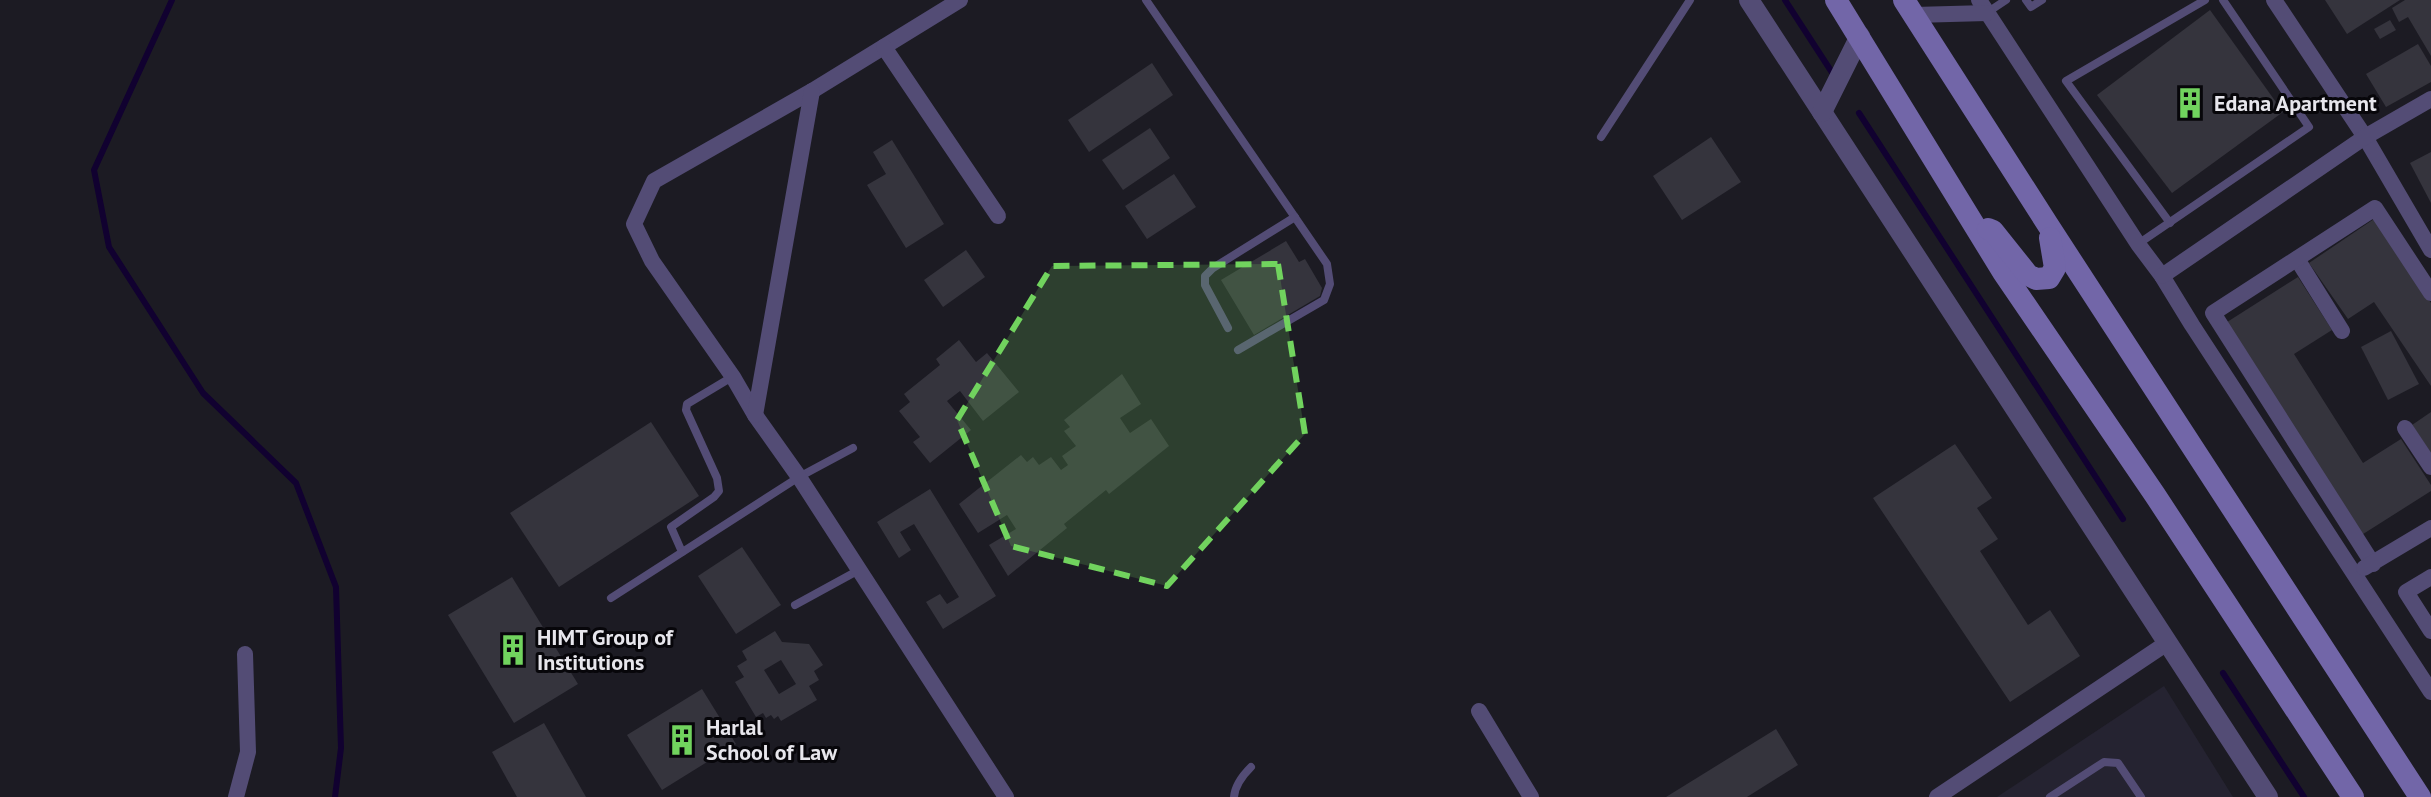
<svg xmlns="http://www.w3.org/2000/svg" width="2431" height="797" viewBox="0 0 2431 797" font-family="'PT Sans',sans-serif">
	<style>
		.built { fill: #252331 }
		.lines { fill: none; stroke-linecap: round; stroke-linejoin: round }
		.stream { stroke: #110130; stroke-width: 6 }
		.building { fill: #35343d; fill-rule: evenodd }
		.service { stroke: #534c75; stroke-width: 8 }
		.minor { stroke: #534c75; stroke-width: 16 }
		.tertiary { stroke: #534c75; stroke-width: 20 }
		.secondary { stroke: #7266a8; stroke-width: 22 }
		.marked { fill: #71d35e; fill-opacity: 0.2; stroke: #71d35e; stroke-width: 6; stroke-dasharray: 16 10; stroke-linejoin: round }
		.labels { text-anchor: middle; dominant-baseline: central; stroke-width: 6; stroke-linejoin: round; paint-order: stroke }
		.poi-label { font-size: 22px; font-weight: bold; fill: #e7e6ec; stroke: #07060a; text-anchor: start }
	</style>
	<rect width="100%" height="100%" fill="#1c1b23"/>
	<!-- built -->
	<polygon class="built" points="2164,686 2233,797 1997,797"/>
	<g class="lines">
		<!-- stream -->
		<g class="stream">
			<polyline points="172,0 94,170 109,247 203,393 296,483 336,587 341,748 335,797"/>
			<polyline points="1785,0 1833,74"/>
			<polyline points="1859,113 2123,519"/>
			<polyline points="2223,673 2304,797"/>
		</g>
	</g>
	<!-- building -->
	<g class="building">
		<polygon points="2325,0 2400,0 2347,34"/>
		<polygon points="2405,0 2431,0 2431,56 2408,17 2399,22 2392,8"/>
		<polygon points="2210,10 2283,112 2172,193 2097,95"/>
		<polygon points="2390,20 2396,30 2380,39 2374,29"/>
		<polygon points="2418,44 2431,66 2431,82 2386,107 2366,74"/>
		<polygon points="1152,63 1173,95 1089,152 1068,120"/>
		<polygon points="1150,128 1170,158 1123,190 1102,160"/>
		<polygon points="1711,137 1741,182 1682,220 1653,176"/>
		<polygon points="892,140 944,224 906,248 867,185 886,174 873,152"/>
		<polygon points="2431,152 2431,203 2410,163"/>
		<polygon points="1174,174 1196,207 1147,239 1125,206"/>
		<polygon points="2374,219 2431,303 2431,386 2374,302 2348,319 2309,263"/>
		<polygon points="1286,241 1299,262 1305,259 1322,288 1320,296 1254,335 1221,280"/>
		<polygon points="966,250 985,277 943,307 924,280"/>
		<polygon points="2298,277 2332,330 2294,354 2363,463 2401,439 2431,485 2431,491 2360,536 2224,324"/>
		<polygon points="2391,331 2419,384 2388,400 2361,347"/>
		<polygon points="959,340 976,362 987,353 1019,392 983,421 960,391 947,401 971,430 930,463 913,442 920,437 899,411 910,402 904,394 940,365 936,359"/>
		<polygon points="1122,374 1141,404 1120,418 1130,433 1151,419 1169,446 1109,494 1106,490 1064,524 1067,528 1008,576 989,545 1016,529 1007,515 978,533 959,504 1021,455 1027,462 1033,457 1039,465 1051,457 1061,470 1068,465 1062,456 1076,446 1064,431 1070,427 1064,420"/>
		<polygon points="2431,412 2431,453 2412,425"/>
		<polygon points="651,422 699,496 559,587 510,513"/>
		<polygon points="1955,444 1992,498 1977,508 1998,539 1980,551 2028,625 2050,610 2080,656 2010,702 1873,498"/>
		<polygon points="930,489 996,596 943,629 926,602 940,594 947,604 959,597 914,524 900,532 911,550 899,558 877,522"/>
		<polygon points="742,547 781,605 736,634 698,576"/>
		<polygon points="512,577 578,684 514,723 448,615"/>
		<path d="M775 631 782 642 809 644 823 665 814 671 819 680 809 686 817 700 781 721 778 716 774 719 771 715 766 718 763 713 756 717 735 682 744 677 737 666 747 660 742 651ZM781 660 796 684 779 694 764 670Z"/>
		<polygon points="702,689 736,744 662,790 627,735"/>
		<polygon points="544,723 586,797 517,797 492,752"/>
		<polygon points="1776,729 1798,765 1747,797 1666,797"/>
	</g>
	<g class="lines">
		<!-- service -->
		<g class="service">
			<polyline points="1146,0 1327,264 1330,284 1324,300 1238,350"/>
			<polyline points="2026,0 2031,7 2042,0"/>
			<polyline points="1988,12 2006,0"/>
			<polyline points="1601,137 1690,0"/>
			<polyline points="2170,223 2066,81 2205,0"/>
			<polyline points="2138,244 2309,127 2223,0"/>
			<polyline points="1228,328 1205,285 1205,276 1213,268 1295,217"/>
			<polyline points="682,552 671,527 714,497 719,491 717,478 686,410 687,404 732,377"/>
			<polyline points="611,598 799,477 853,448"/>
			<polyline points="795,605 859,570"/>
			<path d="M1234 797C1235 785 1243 775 1251 767"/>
			<polyline points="2050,797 2104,762 2118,763 2141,797"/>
		</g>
		<!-- minor -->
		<g class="minor">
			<polyline points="960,0 812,91 654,181 634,224 652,261 733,377 755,415 799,477 1006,797"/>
			<polyline points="1979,0 2138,244 2162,276 2192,325 2431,692"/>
			<polyline points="2274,0 2365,137 2431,250"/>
			<polyline points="1914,15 1987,13"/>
			<polyline points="884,47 998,216"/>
			<polyline points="2297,259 2342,331"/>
			<polyline points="2162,276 2365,137 2431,99"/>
			<polyline points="755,415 812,91"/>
			<polyline points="2405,428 2431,467"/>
			<polyline points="2373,564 2213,313 2375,208 2431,293"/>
			<polyline points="2364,568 2431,528"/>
			<polyline points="2431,577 2406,592 2431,631"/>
			<polyline points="1479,711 1531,797"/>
			<polyline points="236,797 248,752 245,654"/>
			<polyline points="1937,797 2167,643"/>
		</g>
		<!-- tertiary -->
		<g class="tertiary">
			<polyline points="1749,0 2268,797"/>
			<polyline points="1822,112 1860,36"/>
		</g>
		<!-- secondary -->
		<g class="secondary">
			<polyline points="1836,0 2003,272 2155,495 2353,797"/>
			<polyline points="1904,0 2048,225 2420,797"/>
			<polyline points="1988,229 1993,231 2028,275 2036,279 2049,278 2055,268 2050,238"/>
		</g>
	</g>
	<!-- marked area -->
	<path class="marked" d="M1278 264 1305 434 1167 586 1011 546 957 420 1052 266Z"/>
	<!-- icons -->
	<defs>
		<symbol id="building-bare" viewBox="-9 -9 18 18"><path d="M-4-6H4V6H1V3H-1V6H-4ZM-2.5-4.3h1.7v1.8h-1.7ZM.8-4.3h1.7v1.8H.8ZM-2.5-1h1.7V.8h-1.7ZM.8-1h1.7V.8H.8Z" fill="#71d35e" stroke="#07060a" stroke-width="2.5" paint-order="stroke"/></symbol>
	</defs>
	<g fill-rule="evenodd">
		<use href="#building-bare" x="2168" y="81" width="44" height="44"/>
		<use href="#building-bare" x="491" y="628" width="44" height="44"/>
		<use href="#building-bare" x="660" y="718" width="44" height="44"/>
	</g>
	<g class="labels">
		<!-- poi labels -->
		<g class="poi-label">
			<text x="2214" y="103">Edana Apartment</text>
			<text x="537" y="637">HIMT Group of<tspan x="537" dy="25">Institutions</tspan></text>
			<text x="706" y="727">Harlal<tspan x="706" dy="25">School of Law</tspan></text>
		</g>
	</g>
</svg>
